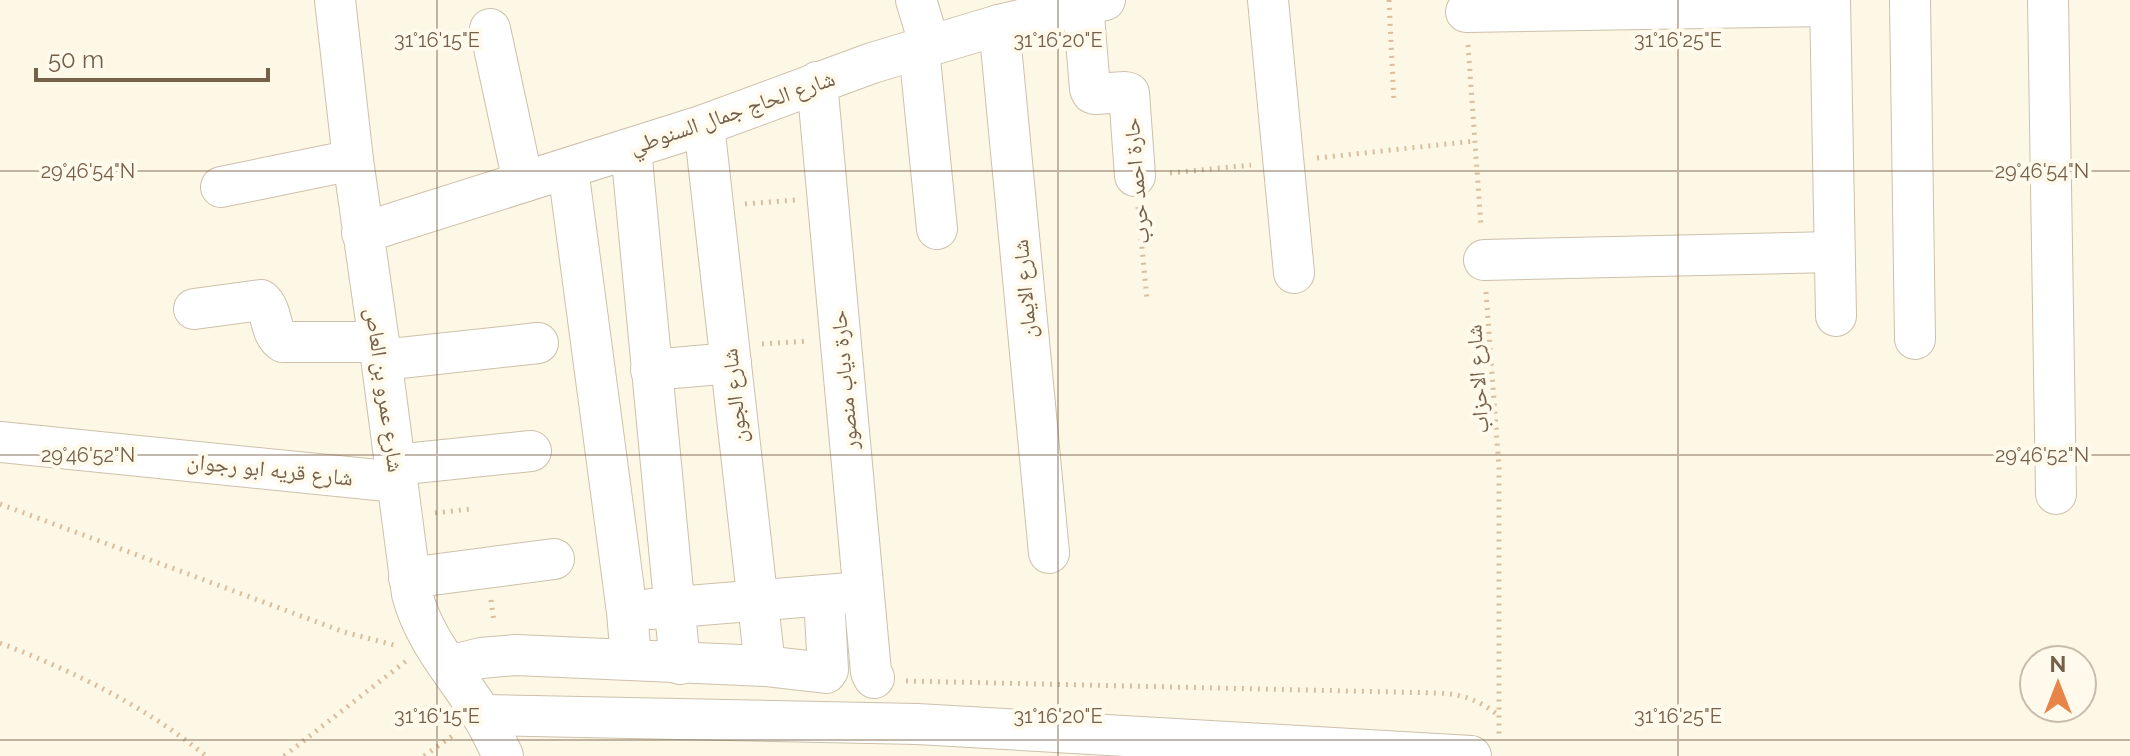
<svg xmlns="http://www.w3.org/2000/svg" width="2130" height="756" viewBox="0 0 2130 756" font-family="Raleway,'Noto Naskh Arabic',sans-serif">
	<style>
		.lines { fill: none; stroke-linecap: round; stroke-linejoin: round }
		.minor-casing { stroke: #cec0ab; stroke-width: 42 }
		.path { stroke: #d8be9f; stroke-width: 5; stroke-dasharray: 2 6; stroke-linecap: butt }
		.minor { stroke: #fff; stroke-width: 40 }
		.ticks { fill: none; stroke: #76604a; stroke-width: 2; stroke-opacity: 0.45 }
		.labels { text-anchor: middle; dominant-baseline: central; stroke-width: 8; stroke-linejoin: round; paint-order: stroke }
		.street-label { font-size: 22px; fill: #76604a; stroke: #fffaec }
		.ticks-label { font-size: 20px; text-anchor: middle; fill: #76604a; stroke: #fffaec; stroke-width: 8; stroke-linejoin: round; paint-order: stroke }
	</style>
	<rect width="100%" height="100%" fill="#fdf7e5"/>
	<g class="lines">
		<defs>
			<g id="minor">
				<path d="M335 0 353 160 379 342 412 594C424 640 455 673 480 712 489 726 496 741 503 756"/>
				<polyline points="916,0 930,46"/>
				<polyline points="1268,0 1294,273"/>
				<polyline points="1830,0 1836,316"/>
				<polyline points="1910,0 1915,339"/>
				<polyline points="2048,0 2056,494"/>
				<polyline points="1083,4 1090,89 1092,93 1095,94 1125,92 1129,93 1135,176"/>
				<polyline points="1466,12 1830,6"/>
				<polyline points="999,25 1049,553"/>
				<polyline points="490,29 523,182"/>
				<polyline points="919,49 937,229"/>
				<polyline points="817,82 871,672 874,678"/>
				<polyline points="704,125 765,666"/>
				<polyline points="631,149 680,664"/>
				<polyline points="568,169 627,612 631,659"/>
				<polyline points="221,187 353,160"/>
				<polyline points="362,233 704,125 872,63 999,25 1105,0"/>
				<polyline points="1484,260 1834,252"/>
				<path d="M194 309 261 300C274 311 268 332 283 342H379"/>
				<polyline points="382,360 538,343"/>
				<polyline points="651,370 731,363"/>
				<polyline points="0,442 397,482"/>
				<polyline points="395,465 531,451"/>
				<polyline points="409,578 554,559"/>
				<polyline points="651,609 850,593"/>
				<polyline points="449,666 481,658 516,655 765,666 826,673 828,670 824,596"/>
				<polyline points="482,715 917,724 1471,756"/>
			</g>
		</defs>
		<!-- minor casing -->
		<use href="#minor" class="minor-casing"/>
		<!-- path -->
		<g class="path">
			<polyline points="1389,0 1394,103"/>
			<polyline points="1468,45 1481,226"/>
			<polyline points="1317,158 1475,141"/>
			<polyline points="1170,173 1251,165"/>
			<polyline points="745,204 795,200"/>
			<polyline points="1138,207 1147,299"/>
			<polyline points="1486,292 1499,468 1499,734"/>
			<polyline points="762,344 808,341"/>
			<polyline points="0,504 344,632 394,645"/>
			<polyline points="435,513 471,509"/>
			<polyline points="491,600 494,622"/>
			<path d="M0 643C73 671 145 706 206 756"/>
			<path d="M906 681 1438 693C1462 694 1479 700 1498 715"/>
			<polyline points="284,756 406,661"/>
			<polyline points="424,756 455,734"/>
		</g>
		<!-- minor -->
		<use href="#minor" class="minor"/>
	</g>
	<!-- ticks -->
	<path class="ticks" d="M437 0V756M1058 0V756M1678 0V756M0 171H2130M0 455H2130M0 740H2130"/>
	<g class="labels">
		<!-- street labels -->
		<g class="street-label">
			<text transform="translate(732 112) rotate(-19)">شارع الحاج جمال السنوطي</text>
			<text transform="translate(1136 181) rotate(-95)">حارة احمد حرب</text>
			<text transform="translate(1024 289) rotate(-95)">شارع الايمان</text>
			<text transform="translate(1477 379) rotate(-94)">شارع الاحزاب</text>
			<text transform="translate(844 380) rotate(-95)">حارة دياب منصور</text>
			<text transform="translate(385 390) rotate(82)">شارع عمرو بن العاص</text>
			<text transform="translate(734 396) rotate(-96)">شارع الجون</text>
			<text transform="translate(270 469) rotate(6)">شارع قريه ابو رجوان</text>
		</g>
	</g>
	<g class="ticks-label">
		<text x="437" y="47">31°16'15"E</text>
		<text x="1058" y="47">31°16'20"E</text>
		<text x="1678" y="47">31°16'25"E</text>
		<text x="88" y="178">29°46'54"N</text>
		<text x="2042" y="178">29°46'54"N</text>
		<text x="88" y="462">29°46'52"N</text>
		<text x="2042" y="462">29°46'52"N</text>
		<text x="437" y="723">31°16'15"E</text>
		<text x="1058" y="723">31°16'20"E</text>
		<text x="1678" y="723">31°16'25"E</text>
	</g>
	<!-- north arrow -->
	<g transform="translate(2058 684)"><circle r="38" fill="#fffaec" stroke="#c8bcab" stroke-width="2"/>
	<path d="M0-6L14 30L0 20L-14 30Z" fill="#e88448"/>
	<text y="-12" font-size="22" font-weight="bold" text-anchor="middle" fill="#76604a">N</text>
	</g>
	<!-- scale -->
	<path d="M36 68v12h232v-12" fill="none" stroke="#76604a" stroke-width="4"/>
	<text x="48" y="68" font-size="24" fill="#76604a" stroke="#fffaec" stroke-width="6" paint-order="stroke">50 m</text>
</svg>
